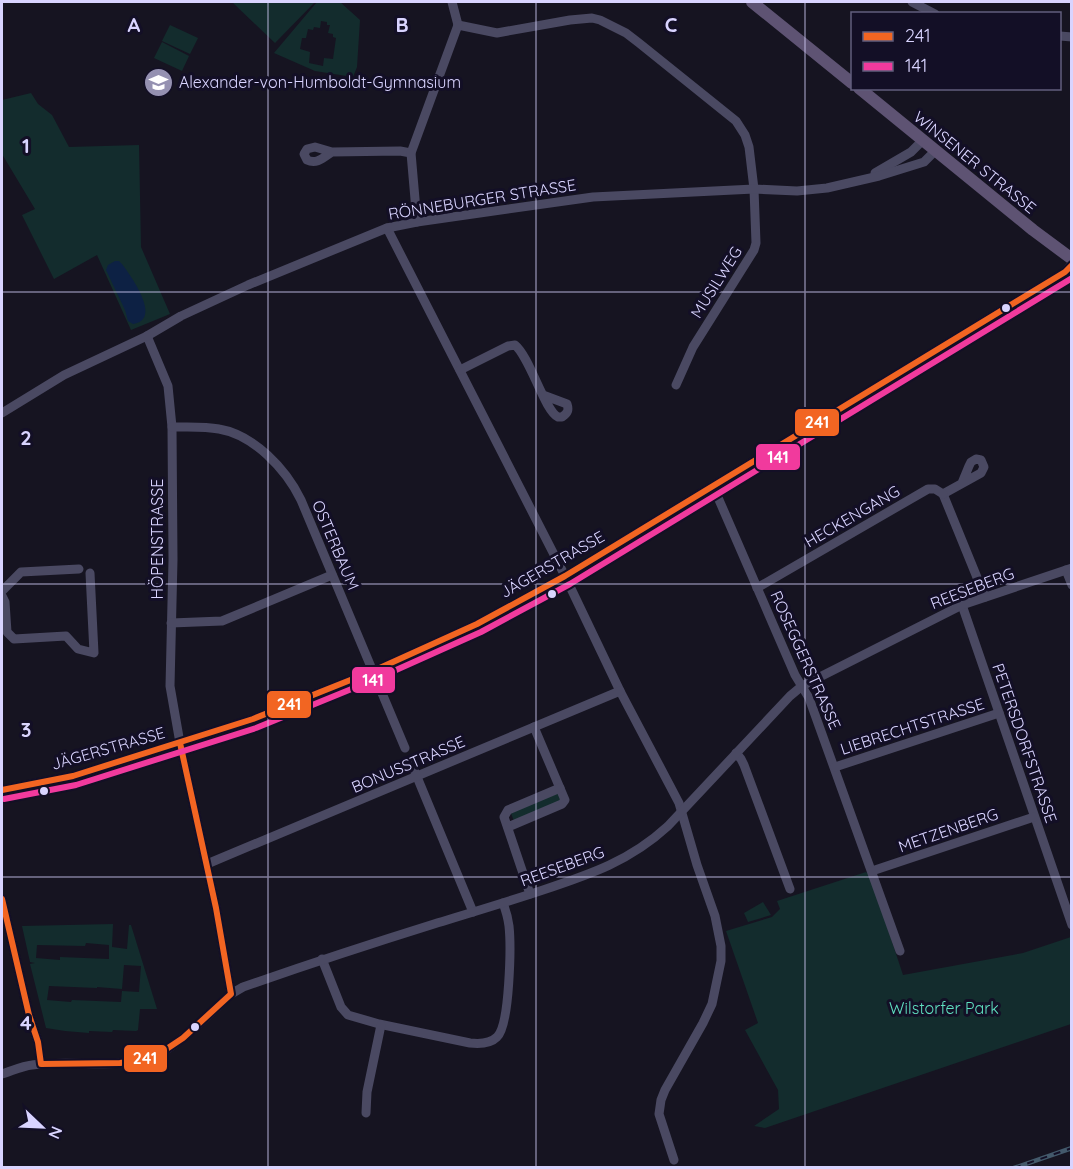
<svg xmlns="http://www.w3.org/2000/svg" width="1073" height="1169" viewBox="0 0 1073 1169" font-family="Quicksand,sans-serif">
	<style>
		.green { fill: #132c2d; fill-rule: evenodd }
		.water { fill: #0d2144 }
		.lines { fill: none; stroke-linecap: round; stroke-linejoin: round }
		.minor { stroke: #4a4962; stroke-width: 9 }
		.major { stroke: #5e5373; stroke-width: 12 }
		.rail-casing { stroke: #43596b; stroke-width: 4.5 }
		.rail { stroke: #130f26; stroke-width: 2; stroke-dasharray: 7; stroke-linecap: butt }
		.bus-1-casing { stroke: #130f26; stroke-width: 10 }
		.bus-2-casing { stroke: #130f26; stroke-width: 10 }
		.bus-1 { stroke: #f26522; stroke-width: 6 }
		.bus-2 { stroke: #f13a9d; stroke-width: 6 }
		.grid { fill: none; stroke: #d9d4ff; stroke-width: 1.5; stroke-opacity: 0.55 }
		.bus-dot { fill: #d9d4ff; stroke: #130f26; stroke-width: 2 }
		.labels { text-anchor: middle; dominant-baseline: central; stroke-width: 6; stroke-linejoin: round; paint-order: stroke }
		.poi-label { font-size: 16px; fill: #d9d4ff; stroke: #130f26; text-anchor: start }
		.street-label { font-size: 16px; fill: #d9d4ff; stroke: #130f26 }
		.park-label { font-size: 16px; fill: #5fe0c0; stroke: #130f26 }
		.grid-label { font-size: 20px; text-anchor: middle; font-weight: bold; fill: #d9d4ff; stroke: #130f26; stroke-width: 6; stroke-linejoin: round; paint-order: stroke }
		.line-badge { stroke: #130f26; stroke-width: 2 }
		.badge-label { font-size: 16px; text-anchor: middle; font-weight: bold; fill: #fff }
	</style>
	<rect width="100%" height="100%" fill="#161421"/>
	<!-- green -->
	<g class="green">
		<polygon points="232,2 315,2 275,43"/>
		<path d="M317 2H340L360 20 357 67 353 77 315 71 274 53ZM321 21 327 22V25H330L328 33 333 34V37L336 38 333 59 324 58 323 66 309 63 310 52 300 49 302 38H306L308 29 313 30 314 27 320 28Z"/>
		<polygon points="170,25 198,38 190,54 162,41"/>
		<polygon points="162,42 189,56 182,71 154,58"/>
		<polygon points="31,93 38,104 52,115 69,147 139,145 141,247 170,314 131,330 97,255 54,279 22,215 35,209 2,154 2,100"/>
		<polygon points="557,791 562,802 514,821 510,811"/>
		<polygon points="866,872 870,875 903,975 1023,953 1071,937 1071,1024 765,1128 754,1126 779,1109 778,1090 745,1030 758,1023 726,931 772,917 780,909 777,901"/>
		<polygon points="763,902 771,915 748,922 744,913"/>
		<path d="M113 924 112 947 127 949 129 925H131L157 1009H140L138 1030 136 1031 113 1030 112 1032 89 1031V1033L65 1031 46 1028 30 964 35 963 30 962 22 926ZM86 943 109 945V959L60 957V960L36 958 37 945 85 946ZM124 965 141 966 139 992 122 991 121 1002 72 1000 71 1002 47 1000 49 986 97 988V987L122 989Z"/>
	</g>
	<!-- water -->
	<path class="water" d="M115 261H119L122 264C131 276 163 320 133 324L128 321 125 310 106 270 108 265Z"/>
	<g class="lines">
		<!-- minor -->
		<g class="minor">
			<polyline points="452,2 458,25"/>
			<polyline points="912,2 935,14"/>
			<polyline points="458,25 497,33 570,20 592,18 600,20 626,33 639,43 736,121 745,135 749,147 754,189 756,243 754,250 693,347 676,385"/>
			<polyline points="1060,36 1072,37"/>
			<path d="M332 152C324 157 317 165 307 160L304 154 307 149 315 147 332 152 400 151 411 153"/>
			<polyline points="875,173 911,152 922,141"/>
			<polyline points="417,222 411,153 458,25"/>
			<polyline points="387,228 565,576 620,691 679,803 697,865 715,916 721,946 721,961 712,1004 703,1023 665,1090 661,1100 659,1114 674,1160"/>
			<polyline points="147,336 168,386 172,427 173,560 170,686 180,743 216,908 231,994"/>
			<path d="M460 370 508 346 515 345C530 357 545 412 558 417 559 417 561 417 562 417 568 413 569 410 567 404L543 395"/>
			<polyline points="2,413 64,375 147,336 181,316 248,285 387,228 417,222 593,197 754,189 797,191 827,188 879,176 924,162 935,151"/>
			<path d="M172 427C187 427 204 426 219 429 254 435 286 469 301 500L405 748"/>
			<polyline points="713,486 795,675 809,698 900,951"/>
			<polyline points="943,494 985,597"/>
			<polyline points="943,494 981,473 984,467 981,460 976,459 971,462 969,466 962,483"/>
			<polyline points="1066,570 1072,585"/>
			<polyline points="757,588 928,489 935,489 943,494"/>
			<polyline points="2,591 21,572 79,569"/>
			<polyline points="2,596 5,602 7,632 14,639 66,636 78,649 94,653 90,573"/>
			<polyline points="962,605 1072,925"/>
			<polyline points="171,623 222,621 332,575"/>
			<polyline points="736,753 741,759 744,765 790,889"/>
			<polyline points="410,760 473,912"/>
			<polyline points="835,767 999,713"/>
			<polyline points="2,790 73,776 163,748 253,719 373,671 477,624 565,576 1065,272 1072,264"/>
			<polyline points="508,827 562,804 565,800 534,727"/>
			<polyline points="207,864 620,691"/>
			<polyline points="872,871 1034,817"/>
			<polyline points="530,894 504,817 508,810 560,788"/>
			<polyline points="2,899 29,1015 38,1042 41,1064"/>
			<path d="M322 959 341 1007 348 1015 379 1024 470 1043C479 1044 490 1044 497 1037 510 1025 511 945 509 926 508 918 506 911 503 903"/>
			<path d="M2 1074C12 1071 22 1066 32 1065 70 1059 117 1070 152 1057 177 1048 211 1012 231 994L243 987C306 965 370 944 434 924 470 913 507 902 543 890 591 874 630 861 668 826L790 696 802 686 962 605 1072 568"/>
			<polyline points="366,1113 367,1092 381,1025"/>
		</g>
		<!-- major -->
		<g class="major">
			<polyline points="752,2 852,83"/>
			<polyline points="859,88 1033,230 1072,259"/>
		</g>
		<defs>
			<polyline id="rail" points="1014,1168 1072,1148"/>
		</defs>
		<!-- rail casing -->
		<use href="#rail" class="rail-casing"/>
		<!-- rail -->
		<use href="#rail" class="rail"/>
		<defs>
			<g id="bus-1">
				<polyline points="2,790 73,776 253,719 373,671 477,624 565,576 1065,272 1072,265"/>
				<polyline points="2,899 29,1015 38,1042 41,1064 120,1063 140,1060 152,1057 162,1052 183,1038 231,994 216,908 180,743"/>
			</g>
			<polyline id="bus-2" points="4,799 76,785 256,728 376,679 481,632 570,584 1072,278"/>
		</defs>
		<!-- bus-1 casing -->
		<use href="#bus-1" class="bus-1-casing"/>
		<!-- bus-2 casing -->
		<use href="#bus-2" class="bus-2-casing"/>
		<!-- bus-1 -->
		<use href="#bus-1" class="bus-1"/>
		<!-- bus-2 -->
		<use href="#bus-2" class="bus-2"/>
	</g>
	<!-- grid -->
	<path class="grid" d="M268 2V1168M536 2V1168M805 2V1168M2 292H1072M2 584H1072M2 877H1072"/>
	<!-- icons -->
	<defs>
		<symbol id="school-disc" viewBox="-11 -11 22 22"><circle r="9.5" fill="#9591b1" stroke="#130f26"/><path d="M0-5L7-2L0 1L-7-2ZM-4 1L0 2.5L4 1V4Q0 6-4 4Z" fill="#fff"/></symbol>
	</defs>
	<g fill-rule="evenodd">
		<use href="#school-disc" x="142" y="66" width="33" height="33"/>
	</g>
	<!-- markers -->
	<g class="bus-dot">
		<circle cx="1006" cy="308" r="5"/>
		<circle cx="552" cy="594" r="5"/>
		<circle cx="44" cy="791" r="5"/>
		<circle cx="195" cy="1027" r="5"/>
	</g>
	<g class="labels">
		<!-- poi labels -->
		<g class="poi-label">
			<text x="179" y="82">Alexander-von-Humboldt-Gymnasium</text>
		</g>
		<!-- street labels -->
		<g class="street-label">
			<text transform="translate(975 162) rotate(39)">WINSENER STRASSE</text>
			<text transform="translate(482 199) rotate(-9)">RÖNNEBURGER STRASSE</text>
			<text transform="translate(716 282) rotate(-58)">MUSILWEG</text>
			<text transform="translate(852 516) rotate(-30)">HECKENGANG</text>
			<text transform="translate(157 539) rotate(-90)">HÖPENSTRASSE</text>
			<text transform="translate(336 545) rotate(67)">OSTERBAUM</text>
			<text transform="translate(552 564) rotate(-30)">JÄGERSTRASSE</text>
			<text transform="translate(972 588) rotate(-21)">REESEBERG</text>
			<text transform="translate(806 660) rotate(66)">ROSEGGERSTRASSE</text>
			<text transform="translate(912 726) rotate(-18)">LIEBRECHTSTRASSE</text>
			<text transform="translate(1025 743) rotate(71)">PETERSDORFSTRASSE</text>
			<text transform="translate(108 748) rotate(-16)">JÄGERSTRASSE</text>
			<text transform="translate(408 764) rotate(-23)">BONUSSTRASSE</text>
			<text transform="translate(948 830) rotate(-19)">METZENBERG</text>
			<text transform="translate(562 866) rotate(-20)">REESEBERG</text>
		</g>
		<!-- park labels -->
		<g class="park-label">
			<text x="944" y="1008">Wilstorfer Park</text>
		</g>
	</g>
	<g class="grid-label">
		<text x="134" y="32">A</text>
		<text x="402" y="32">B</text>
		<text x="671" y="32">C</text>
		<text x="26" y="153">1</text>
		<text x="26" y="445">2</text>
		<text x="26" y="737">3</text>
		<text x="26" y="1030">4</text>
	</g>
	<g class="line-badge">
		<rect x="794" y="408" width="46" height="29" rx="6" fill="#f26522"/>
		<rect x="755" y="443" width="46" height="28" rx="6" fill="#f13a9d"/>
		<rect x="351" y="666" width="45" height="28" rx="6" fill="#f13a9d"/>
		<rect x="266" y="690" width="46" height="29" rx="6" fill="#f26522"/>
		<rect x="123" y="1044" width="45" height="29" rx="6" fill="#f26522"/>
	</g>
	<g class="badge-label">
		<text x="817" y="428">241</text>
		<text x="778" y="463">141</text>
		<text x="373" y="686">141</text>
		<text x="289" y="710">241</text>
		<text x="145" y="1064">241</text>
	</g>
	<!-- border -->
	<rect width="1073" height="1169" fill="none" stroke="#d9d4ff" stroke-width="6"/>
	<!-- legend -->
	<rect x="851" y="12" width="210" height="78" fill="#130f26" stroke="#625e7d" stroke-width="1.5"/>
	<rect x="863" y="32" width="30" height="9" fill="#f26522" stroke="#625e7d" stroke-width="1.5"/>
	<text x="905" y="42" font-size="18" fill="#d9d4ff">241</text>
	<rect x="863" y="62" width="30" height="9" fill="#f13a9d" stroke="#625e7d" stroke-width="1.5"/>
	<text x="905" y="72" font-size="18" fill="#d9d4ff">141</text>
	<!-- north arrow -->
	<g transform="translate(42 1127) rotate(113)" stroke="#130f26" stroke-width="4.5" paint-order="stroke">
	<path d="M0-4.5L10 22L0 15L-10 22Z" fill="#d9d4ff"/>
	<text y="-9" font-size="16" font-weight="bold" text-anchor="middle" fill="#d9d4ff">N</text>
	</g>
</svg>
